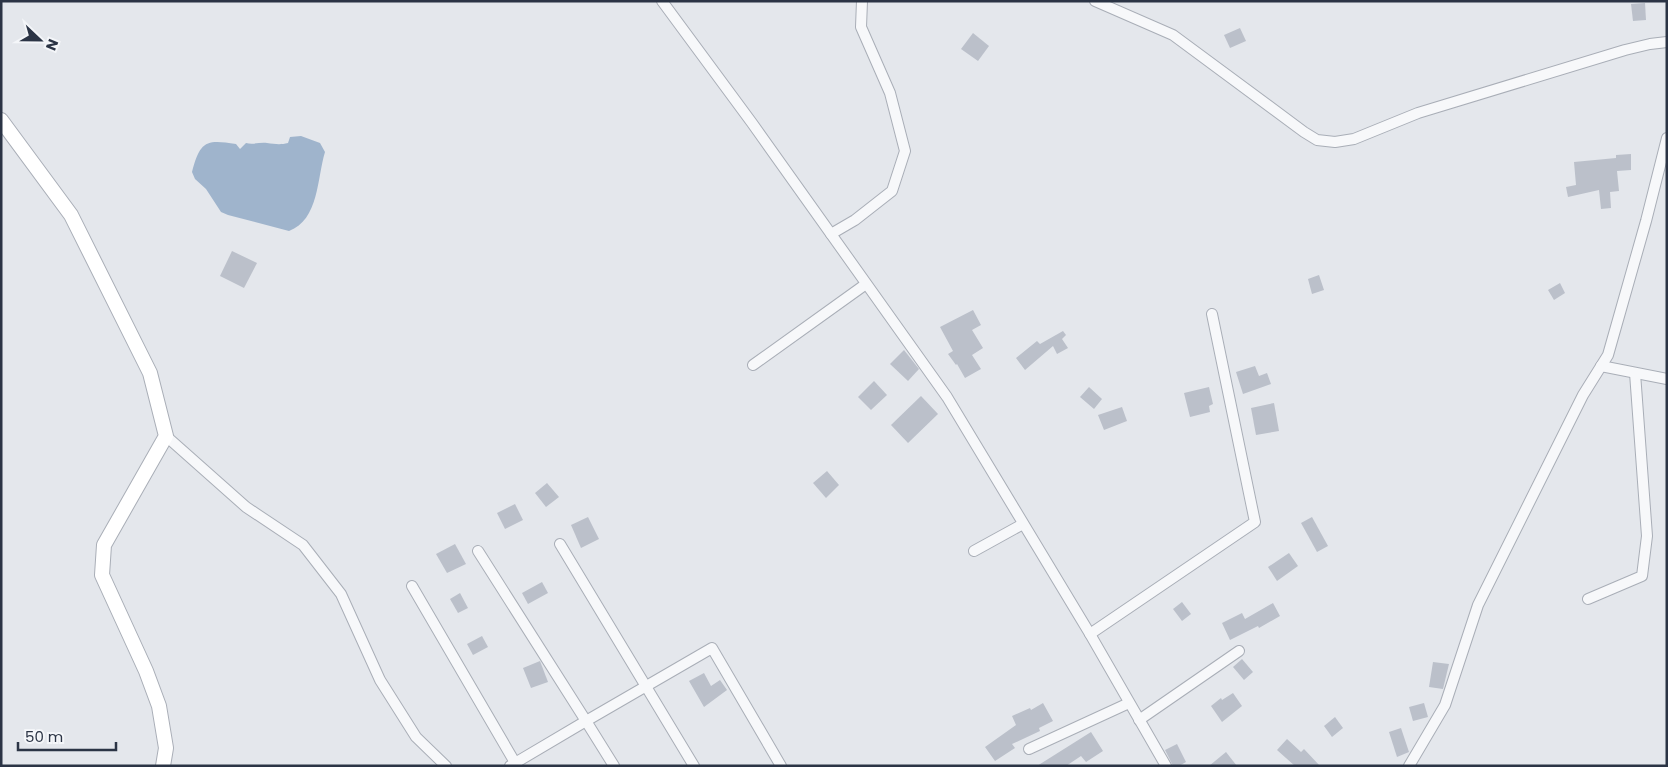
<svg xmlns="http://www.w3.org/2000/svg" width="1668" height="767" viewBox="0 0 1668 767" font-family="Poppins,sans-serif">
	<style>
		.water { fill: #9fb4cc }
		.building { fill: #bbc0ca }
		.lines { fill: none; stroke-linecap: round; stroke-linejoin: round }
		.street-casing { stroke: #a9aeb7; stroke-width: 12 }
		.secondary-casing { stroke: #a9aeb7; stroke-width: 16 }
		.street { stroke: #f7f8fa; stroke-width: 10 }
		.secondary { stroke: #fff; stroke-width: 14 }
	</style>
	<rect width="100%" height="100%" fill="#e4e7ec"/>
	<!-- water -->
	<path class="water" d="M301 136 320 143 325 152C317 178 319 220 289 231L228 215 221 212 206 189 195 179 192 172C200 141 206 139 236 144L240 149 246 143C253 145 260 142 267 143 275 144 280 145 288 143L290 137Z"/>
	<!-- building -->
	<g class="building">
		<polygon points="1645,3 1646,20 1633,21 1631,4"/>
		<polygon points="1240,28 1246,41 1230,48 1224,35"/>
		<polygon points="973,33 989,46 978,61 961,49"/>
		<polygon points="1631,154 1631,170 1617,171 1619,191 1610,192 1611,208 1601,209 1599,190 1568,197 1566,187 1576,185 1574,162 1616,158 1616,155"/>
		<polygon points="232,251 257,263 244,288 220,276"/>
		<polygon points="1319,275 1324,290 1312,294 1308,279"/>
		<polygon points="1560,283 1565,293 1554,300 1548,290"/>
		<polygon points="973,310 981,325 972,330 983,348 972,355 981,369 965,378 957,364 956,365 948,354 953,351 940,327"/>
		<polygon points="1063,331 1066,335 1062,339 1068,348 1057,354 1053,346 1025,370 1016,358 1037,341 1040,344"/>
		<polygon points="904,350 919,369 908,381 890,364"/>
		<polygon points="1255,366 1259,376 1267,373 1271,384 1243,394 1236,372"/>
		<polygon points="874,381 887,395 871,410 858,397"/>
		<polygon points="1089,387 1102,399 1094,409 1080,397"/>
		<polygon points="1209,387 1213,404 1209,406 1210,412 1190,417 1184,393"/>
		<polygon points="921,396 938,414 908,443 891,425"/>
		<polygon points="1274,403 1279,431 1256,435 1251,408"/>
		<polygon points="1122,407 1127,421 1104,430 1098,415"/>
		<polygon points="827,471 839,485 826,498 813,483"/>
		<polygon points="547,483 559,497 546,507 535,493"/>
		<polygon points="515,504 523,520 505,529 497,513"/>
		<polygon points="588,517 599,539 581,548 571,525"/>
		<polygon points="1312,517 1328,546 1317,552 1301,523"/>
		<polygon points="455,544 466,564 447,573 436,554"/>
		<polygon points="1289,553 1298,566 1277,581 1268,567"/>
		<polygon points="542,582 548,593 528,604 522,593"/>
		<polygon points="460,593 468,608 458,613 450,599"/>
		<polygon points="1182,602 1191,614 1182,621 1173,609"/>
		<polygon points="1273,603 1280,616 1259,628 1258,626 1230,640 1222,623 1242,613 1245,619"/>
		<polygon points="482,636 488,647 473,655 467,644"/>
		<polygon points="1242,659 1253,672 1244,680 1233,667"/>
		<polygon points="540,661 548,682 531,688 523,668"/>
		<polygon points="1433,662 1449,664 1443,689 1429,687"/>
		<polygon points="704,673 711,686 720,680 727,690 704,707 689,681"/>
		<polygon points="1233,693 1242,706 1222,722 1211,706 1221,698 1222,700"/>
		<polygon points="1043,703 1053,721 1039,728 1040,731 1012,744 1015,748 995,761 985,747 1016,725 1012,716 1030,708 1031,710"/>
		<polygon points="1424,703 1428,717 1413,721 1409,707"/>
		<polygon points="1335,717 1343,728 1332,737 1324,726"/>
		<polygon points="1401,728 1409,752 1397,757 1389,732"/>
		<polygon points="1091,732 1103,751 1086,762 1081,756 1066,766 1037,766"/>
		<polygon points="1287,739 1301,752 1304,749 1320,766 1295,766 1277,750"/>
		<polygon points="1177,744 1186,762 1179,766 1173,766 1165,750"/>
		<polygon points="1226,752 1237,766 1209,766"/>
	</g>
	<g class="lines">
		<defs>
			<g id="street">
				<polyline points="662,1 752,123 947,397 1090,634 1166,766"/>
				<polyline points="1095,1 1173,35 1304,132 1317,140 1335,142 1354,139 1418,113 1625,50 1650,44 1667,42"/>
				<polyline points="831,234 855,220 892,191 905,151 890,93 861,27 862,1"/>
				<polyline points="753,365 866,284"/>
				<polyline points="1601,366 1667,379"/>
				<polyline points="166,436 246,507 303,545 341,594 380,680 416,737 446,766"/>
				<polyline points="560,544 694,766"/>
				<polyline points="478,551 586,721 510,766"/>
				<polyline points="974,551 1023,524"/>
				<polyline points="412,586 517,766"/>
				<polyline points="1588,599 1642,576 1647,536 1635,373"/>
				<polyline points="1090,634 1255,522 1212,314"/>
				<polyline points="1139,720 1239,651"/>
				<polyline points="1029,749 1129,703"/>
				<polyline points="614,766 586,721 712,648 781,766"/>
				<polyline points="1409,766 1445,705 1478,605 1583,395 1608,355 1646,221 1667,138"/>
			</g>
			<polyline id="secondary" points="1,120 71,215 150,373 166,436 104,545 102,575 146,671 159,706 166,748 163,766"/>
		</defs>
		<!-- street casing -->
		<use href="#street" class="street-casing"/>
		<!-- secondary casing -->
		<use href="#secondary" class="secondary-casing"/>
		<!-- street -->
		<use href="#street" class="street"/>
		<!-- secondary -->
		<use href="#secondary" class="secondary"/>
	</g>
	<!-- border -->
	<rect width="1668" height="767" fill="none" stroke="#2b3445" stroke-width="5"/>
	<!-- north arrow -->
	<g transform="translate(40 40) rotate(112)" stroke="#f4f6f9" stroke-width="4" paint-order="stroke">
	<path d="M0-4L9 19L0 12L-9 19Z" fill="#2b3445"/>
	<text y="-8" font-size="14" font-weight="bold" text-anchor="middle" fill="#2b3445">N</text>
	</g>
	<!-- scale -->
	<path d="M18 742v8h98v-8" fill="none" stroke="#2b3445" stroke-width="2.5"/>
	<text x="25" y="742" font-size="15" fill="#2b3445" stroke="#f4f6f9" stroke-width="4" paint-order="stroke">50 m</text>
</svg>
